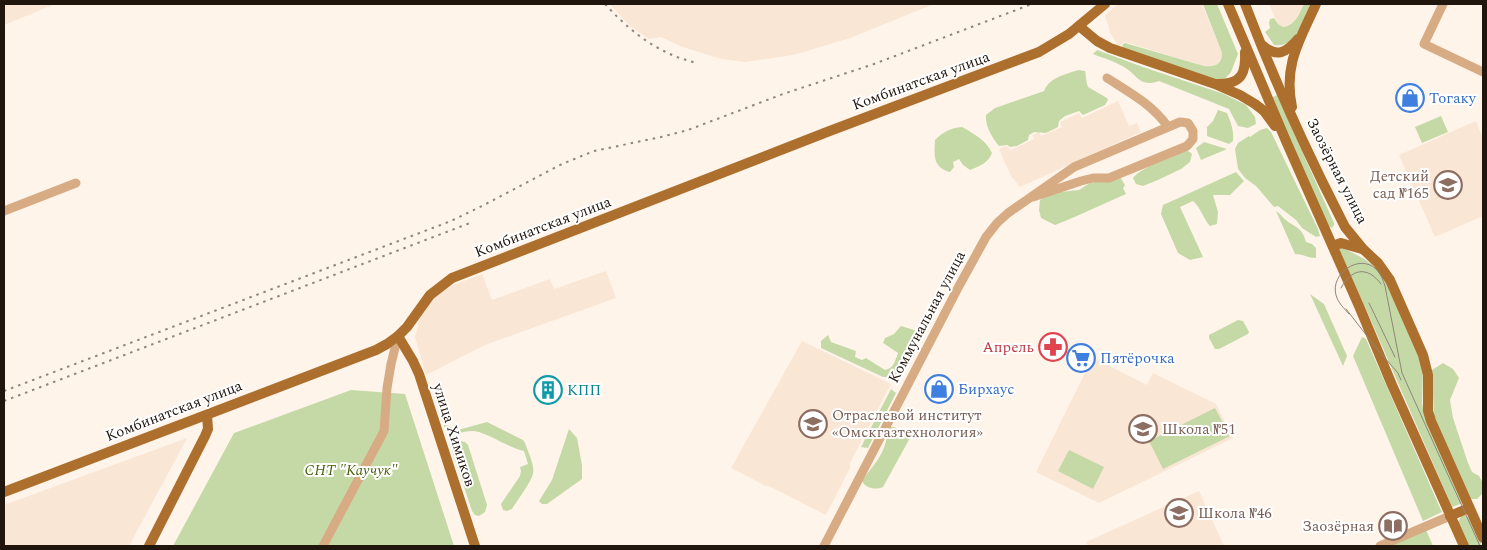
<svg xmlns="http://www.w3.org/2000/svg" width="1487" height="550" viewBox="0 0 1487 550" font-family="Spectral,serif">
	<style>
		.built { fill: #fae6d4 }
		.green { fill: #c5d9a6 }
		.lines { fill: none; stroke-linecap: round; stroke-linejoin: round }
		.minor { stroke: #d7ac84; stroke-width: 9 }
		.major { stroke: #ad6f2d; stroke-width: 10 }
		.tram { stroke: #8f857c; stroke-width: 1 }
		.rail { stroke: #8f857c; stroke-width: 2; stroke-dasharray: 2.5 5; stroke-linecap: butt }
		.labels { text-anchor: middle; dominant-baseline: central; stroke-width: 4; stroke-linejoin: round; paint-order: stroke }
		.street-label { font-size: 15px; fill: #20160e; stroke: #fff }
		.shop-label { font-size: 15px; fill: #366cbe; stroke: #fff; text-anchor: start }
		.education-label { font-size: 15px; fill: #785e54; stroke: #fff; text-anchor: start }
		.health-label { font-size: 15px; fill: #be3a42; stroke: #fff; text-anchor: end }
		.culture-label { font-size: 15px; fill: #0d838f; stroke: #fff; text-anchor: start }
		.park-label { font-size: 15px; font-style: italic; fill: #49610e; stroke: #fff }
	</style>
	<rect width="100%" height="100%" fill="#fff4ea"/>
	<!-- built -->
	<g class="built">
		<polygon points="4,4 55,4 4,25"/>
		<polygon points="610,4 934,4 850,38 807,51 793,55 745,62 721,59 680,46 661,37 649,39 629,25"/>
		<polygon points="1118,4 1202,4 1222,53 1221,61 1217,65 1212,67 1204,66 1125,42 1118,46 1110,32 1105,15"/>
		<polygon points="1269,4 1304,4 1295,21 1289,27 1283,27 1278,24 1275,18"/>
		<polygon points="1118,101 1129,126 1137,123 1141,132 1020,187 1011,176 999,149 1006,146 1011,150 1034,139 1032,135 1039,132 1041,136 1062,127 1060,122 1079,113 1082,118"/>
		<polygon points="1476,121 1483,138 1483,216 1435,237 1399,155"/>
		<polygon points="606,271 616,298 485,345 426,375 415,337 420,318 438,291 482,274 492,300 550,279 554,289"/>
		<polygon points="802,341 891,384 850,463 850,468 826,515 769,486 766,486 731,468"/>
		<polygon points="1096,359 1147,385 1153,373 1216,404 1233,438 1099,503 1036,472 1087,369 1093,366"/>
		<polygon points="187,438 129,546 4,546 4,505"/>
		<polygon points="1199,491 1224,546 1088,546 1086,542"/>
	</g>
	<!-- green -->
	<g class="green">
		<path d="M1203 4H1217L1238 54 1231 72 1225 79 1215 80 1124 49 1122 45 1125 43 1204 66C1215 67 1222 65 1222 53Z"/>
		<path d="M1304 4H1311C1304 20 1296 49 1274 45L1265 32 1270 28 1269 23 1270 19 1274 18 1278 24 1283 27C1295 26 1299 14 1304 4Z"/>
		<path d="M1097 50 1143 67 1224 94 1246 105 1255 117 1256 124 1248 128 1238 126 1229 109 1159 81C1139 88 1138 75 1124 67 1114 61 1103 58 1093 54Z"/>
		<path d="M1078 70 1085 71C1086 74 1086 82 1088 87L1107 98 1108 100 1105 105 1083 115 1079 111 1065 116 1059 121 1058 127 1046 133 1034 132 1029 135 1028 140 1017 146 1010 147 1007 145 999 146C992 137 985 126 986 115L995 108 1044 91C1050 77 1064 75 1078 70Z"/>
		<polygon points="1277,95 1334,223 1334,225 1332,228 1328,226 1271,98"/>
		<path d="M1218 110 1227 113C1231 123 1234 130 1233 141L1229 144 1207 136V127L1213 121Z"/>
		<polygon points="1441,116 1448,132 1422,143 1415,127"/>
		<path d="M962 127C973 133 987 141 992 153 988 163 980 166 970 170L963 165 959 159 953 162 954 167 950 172C933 168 934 155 935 140 943 132 950 128 962 127Z"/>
		<polygon points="1267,128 1271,132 1318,229 1320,236 1316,237 1302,228 1296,220 1278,206 1274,207 1256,186 1245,178 1238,169 1235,149 1238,143 1249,136 1250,137 1260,130"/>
		<polygon points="1204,142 1227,149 1201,160 1196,148"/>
		<path d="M1187 150 1192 154 1190 162 1181 169 1158 180 1143 186 1136 184 1133 178C1143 166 1172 156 1187 150Z"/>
		<path d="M1236 172 1244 181 1230 195H1213L1218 212 1217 224 1210 226C1203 218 1201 208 1193 201L1180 207 1203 257 1190 260 1178 253 1161 214 1163 205Z"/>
		<polygon points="1120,177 1125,185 1123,188 1126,194 1070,219 1055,225 1041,218 1039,210 1040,200 1051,193 1079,190 1090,183"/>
		<path d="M1276 211C1281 214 1282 217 1286 220 1296 228 1302 227 1306 242L1312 244 1316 248V258C1308 258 1303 254 1295 254Z"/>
		<path d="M1340 247C1356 254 1371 261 1382 274L1418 353 1423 369 1422 403 1424 414 1463 503 1452 507 1362 300 1338 248Z"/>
		<polygon points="1310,294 1324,304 1347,356 1343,366"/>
		<polygon points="1238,320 1243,321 1249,332 1248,334 1219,349 1215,349 1209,338 1209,335"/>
		<path d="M901 326 924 333 902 375 894 377H883L821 348V341L828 335 831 342 856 351 855 357 862 360 866 358 885 370C894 368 895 361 898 353L883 343 885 338 894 334Z"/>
		<polygon points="1362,337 1366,339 1440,508 1442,512 1423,521 1353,356"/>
		<polygon points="1443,363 1453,369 1459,378 1450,400 1453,418 1468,463 1472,472 1479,476 1483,483 1483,493 1477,499 1471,499 1434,418 1432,370"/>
		<polygon points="891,389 896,393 868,448 861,447"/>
		<polygon points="351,390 405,394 454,546 173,546 234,433"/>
		<polygon points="1215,408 1230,436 1163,469 1149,441"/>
		<path d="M487 422 523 440 525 443C528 452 535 465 533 474 531 482 517 501 512 509L507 511 503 510 501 504 520 476 521 471 520 467 528 464 524 451C508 447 494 437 479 432 465 428 459 439 444 427V425H446L458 430Z"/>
		<path d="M890 427H894L911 436 883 487C876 490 866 489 862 481 869 470 878 462 883 450 886 444 887 434 890 427Z"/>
		<polygon points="569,429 577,438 582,465 582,479 547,504 542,504 539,501 552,480"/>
		<polygon points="460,441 465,442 468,445 487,505 485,512 479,516 475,515 472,511 452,451 453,445"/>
		<polygon points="1069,450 1104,467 1093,489 1058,471"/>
		<polygon points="1465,515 1470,519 1482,546 1469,546 1458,522 1461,516"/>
		<polygon points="1426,530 1433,546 1391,546 1391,545"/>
	</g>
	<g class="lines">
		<!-- minor -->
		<g class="minor">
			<polyline points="1443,4 1424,44 1483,72"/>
			<path d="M1107 78C1129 92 1153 105 1168 127"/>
			<polyline points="4,211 76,183"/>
			<polyline points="323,546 384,431 387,388 391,364 398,336"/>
			<polyline points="824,546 959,286 986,237 997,223 1008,213 1074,167 1180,122 1188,123 1193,131 1193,139 1187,146 1109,178 1093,178 1081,181 1033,197"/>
			<polyline points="1380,546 1450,516"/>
		</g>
		<!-- major -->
		<g class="major">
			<polyline points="1228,4 1286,141 1359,306 1392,385 1464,546"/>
			<path d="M1245 4C1273 77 1305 149 1341 219L1345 227 1363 249 1378 263 1390 280 1423 355 1428 375V411L1431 421 1483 538"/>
			<polyline points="1079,26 1097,41 1110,48 1215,84 1240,95 1255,104 1264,111 1275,126"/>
			<path d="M1262 45C1277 58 1286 53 1298 39"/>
			<path d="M1218 84C1242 84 1246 73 1245 52"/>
			<path d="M1292 107C1283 65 1300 40 1316 4"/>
			<polyline points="1333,246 1341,243 1362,249"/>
			<polyline points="398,336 413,361 419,374 475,546"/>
			<polyline points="4,492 376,350 387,344 398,336 407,327 430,295 452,278 827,132 1039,52 1069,34 1105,4"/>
			<polyline points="1450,516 1469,508"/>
			<polyline points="149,546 205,436 208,429 207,415"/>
		</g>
		<!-- tram -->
		<g class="tram">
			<path d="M1341 288C1351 269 1367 265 1381 284"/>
			<polyline points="1369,303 1395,357"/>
			<polyline points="1346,309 1378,350 1398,373 1401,380"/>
			<path d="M1349 314C1344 308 1338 303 1336 295 1330 274 1359 253 1376 269 1381 274 1383 280 1385 286L1402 373 1480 546"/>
		</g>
		<!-- rail -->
		<g class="rail">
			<path d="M605 4C623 24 645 43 670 54 678 58 687 60 696 63"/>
			<polyline points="4,391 451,221 482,206 562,164 594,151 661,137 688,130 783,94 874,64 1032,4"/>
			<polyline points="4,401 470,223"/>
		</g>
	</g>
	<!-- icons -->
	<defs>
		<symbol id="shop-ring" viewBox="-11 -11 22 22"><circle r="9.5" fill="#fff" stroke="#3f7fe0" stroke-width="1.5"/><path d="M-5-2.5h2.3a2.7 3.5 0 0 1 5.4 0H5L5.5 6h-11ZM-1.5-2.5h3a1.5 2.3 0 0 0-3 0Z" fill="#3f7fe0"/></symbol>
		<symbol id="school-ring" viewBox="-11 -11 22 22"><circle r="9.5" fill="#fff" stroke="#8d6e63" stroke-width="1.5"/><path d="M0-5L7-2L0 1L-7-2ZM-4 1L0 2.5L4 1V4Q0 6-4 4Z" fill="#8d6e63"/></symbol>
		<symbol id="pharmacy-ring" viewBox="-11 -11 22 22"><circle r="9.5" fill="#fff" stroke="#e0444e" stroke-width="1.5"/><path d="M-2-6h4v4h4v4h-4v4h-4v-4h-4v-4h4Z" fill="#e0444e"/></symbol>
		<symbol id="supermarket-ring" viewBox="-11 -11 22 22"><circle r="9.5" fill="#fff" stroke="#3f7fe0" stroke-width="1.5"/><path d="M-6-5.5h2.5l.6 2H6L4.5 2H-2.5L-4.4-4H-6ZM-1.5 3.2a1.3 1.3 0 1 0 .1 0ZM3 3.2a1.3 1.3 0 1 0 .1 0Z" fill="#3f7fe0"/></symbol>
		<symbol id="building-ring" viewBox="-11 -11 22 22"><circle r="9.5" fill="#fff" stroke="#0f9aa8" stroke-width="1.5"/><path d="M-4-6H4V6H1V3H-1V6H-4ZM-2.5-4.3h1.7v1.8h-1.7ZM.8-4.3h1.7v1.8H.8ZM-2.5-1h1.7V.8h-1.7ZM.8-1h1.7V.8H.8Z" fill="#0f9aa8"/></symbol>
		<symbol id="university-ring" viewBox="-11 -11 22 22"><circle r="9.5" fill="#fff" stroke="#8d6e63" stroke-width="1.5"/><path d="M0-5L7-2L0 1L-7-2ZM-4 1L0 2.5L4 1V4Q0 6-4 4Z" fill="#8d6e63"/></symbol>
		<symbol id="library-ring" viewBox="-11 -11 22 22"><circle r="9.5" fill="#fff" stroke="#8d6e63" stroke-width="1.5"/><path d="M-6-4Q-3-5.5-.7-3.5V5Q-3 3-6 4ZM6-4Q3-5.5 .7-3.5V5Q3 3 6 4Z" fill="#8d6e63"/></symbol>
	</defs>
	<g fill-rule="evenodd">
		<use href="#shop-ring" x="1394" y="82" width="32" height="32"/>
		<use href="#school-ring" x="1432" y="169" width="32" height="32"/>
		<use href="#pharmacy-ring" x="1037" y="331" width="32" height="32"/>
		<use href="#supermarket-ring" x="1065" y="342" width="32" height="32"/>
		<use href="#shop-ring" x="923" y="373" width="32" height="32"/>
		<use href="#building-ring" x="532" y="374" width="32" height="32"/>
		<use href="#university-ring" x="797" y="408" width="32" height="32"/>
		<use href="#school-ring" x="1127" y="413" width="32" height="32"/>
		<use href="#school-ring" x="1163" y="497" width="32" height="32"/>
		<use href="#library-ring" x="1377" y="510" width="32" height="32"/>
	</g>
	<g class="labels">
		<!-- street labels -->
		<g class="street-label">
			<text transform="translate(921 81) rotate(-20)">Комбинатская улица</text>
			<text transform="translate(1337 171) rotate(63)">Заозёрная улица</text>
			<text transform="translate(543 227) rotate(-21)">Комбинатская улица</text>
			<text transform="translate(927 317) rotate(-62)">Коммунальная улица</text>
			<text transform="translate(174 411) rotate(-21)">Комбинатская улица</text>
			<text transform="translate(454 435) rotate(72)">улица Химиков</text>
		</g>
		<!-- shop labels -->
		<g class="shop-label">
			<text x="1429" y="98">Тогаку</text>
			<text x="1100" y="358">Пятёрочка</text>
			<text x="958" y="389">Бирхаус</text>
		</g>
		<!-- education labels -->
		<g class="education-label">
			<text x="1429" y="176" text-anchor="end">Детский<tspan x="1429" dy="17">сад №165</tspan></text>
			<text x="832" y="415">Отраслевой институт<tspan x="832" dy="17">«Омскгазтехнология»</tspan></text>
			<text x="1162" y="429">Школа №51</text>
			<text x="1198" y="513">Школа №46</text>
			<text x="1374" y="526" text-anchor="end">Заозёрная</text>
		</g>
		<!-- health labels -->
		<g class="health-label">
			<text x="1034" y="347">Апрель</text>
		</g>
		<!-- culture labels -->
		<g class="culture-label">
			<text x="567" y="390">КПП</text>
		</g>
		<!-- park labels -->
		<g class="park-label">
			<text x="351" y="470">СНТ "Каучук"</text>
		</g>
	</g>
	<!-- border -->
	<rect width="1487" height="550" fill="none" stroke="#20160e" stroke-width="10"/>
</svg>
